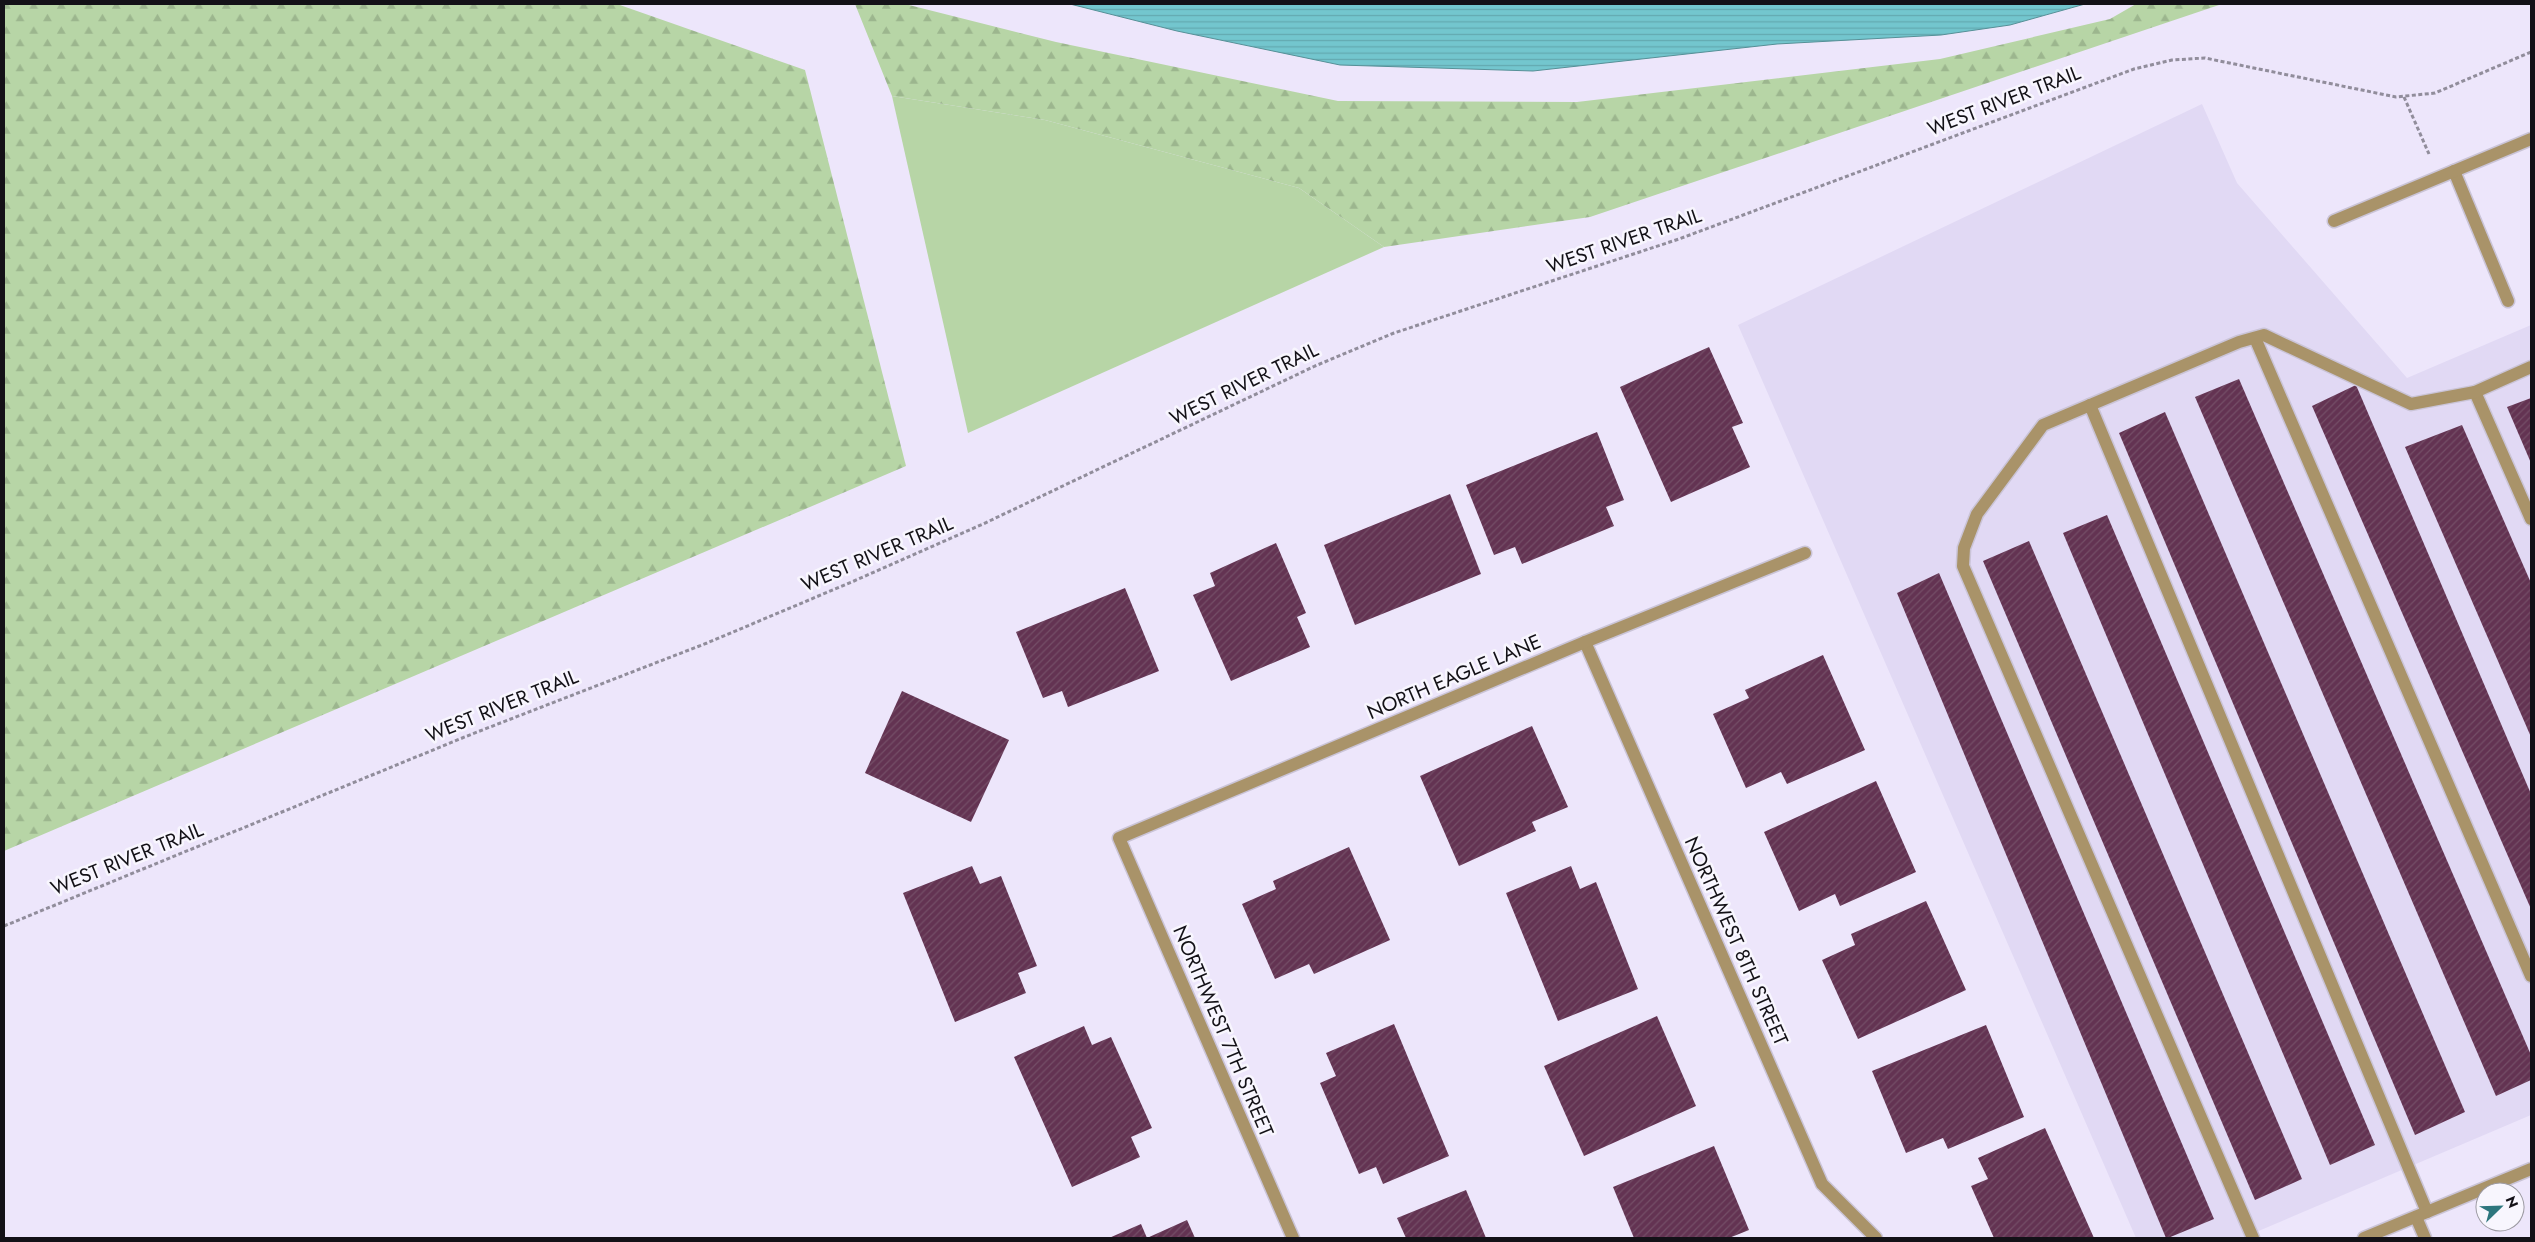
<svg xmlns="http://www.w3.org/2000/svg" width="2535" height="1242" viewBox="0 0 2535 1242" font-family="Jost,sans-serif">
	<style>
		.built { fill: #e1d9f4 }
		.green { fill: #b7d5a6 }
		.forest { fill: url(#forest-firs) }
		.water { fill: url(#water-rules); stroke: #569097 }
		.building { fill: url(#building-hatch) }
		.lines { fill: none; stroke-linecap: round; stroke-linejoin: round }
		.service-casing { stroke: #cac4d7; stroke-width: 15 }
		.minor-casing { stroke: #cac4d7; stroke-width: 15 }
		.path { stroke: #918d9b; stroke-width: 3; stroke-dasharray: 4 2.5; stroke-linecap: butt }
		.service { stroke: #a99369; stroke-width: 12 }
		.minor { stroke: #a99369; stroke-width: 12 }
		.labels { text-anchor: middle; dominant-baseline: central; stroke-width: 5; stroke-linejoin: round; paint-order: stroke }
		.street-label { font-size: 20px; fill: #131117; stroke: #f8f6fe }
	</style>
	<defs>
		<pattern id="forest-firs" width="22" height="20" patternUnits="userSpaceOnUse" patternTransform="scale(1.25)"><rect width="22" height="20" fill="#b7d5a6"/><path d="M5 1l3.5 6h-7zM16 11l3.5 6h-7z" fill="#9cb68e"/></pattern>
		<pattern id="water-rules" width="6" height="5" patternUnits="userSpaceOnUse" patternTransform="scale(1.25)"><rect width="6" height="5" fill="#73c6ce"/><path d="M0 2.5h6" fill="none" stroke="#63a9b0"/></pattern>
		<pattern id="building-hatch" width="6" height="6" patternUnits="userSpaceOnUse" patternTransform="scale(1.25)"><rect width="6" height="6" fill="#633352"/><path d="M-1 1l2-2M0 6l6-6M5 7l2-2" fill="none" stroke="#744e67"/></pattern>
	</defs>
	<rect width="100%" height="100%" fill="#ede6fb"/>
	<!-- built -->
	<polygon class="built" points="2202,104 2237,183 2407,378 2531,325 2531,1115 2242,1238 2136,1238 1738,325"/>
	<!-- green -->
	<polygon class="green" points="892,96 1045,120 1299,188 1384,247 968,433"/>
	<!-- forest -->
	<g class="forest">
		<polygon points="4,4 617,4 805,70 906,466 4,851"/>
		<polygon points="855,4 905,4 1056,42 1338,101 1577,102 1940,59 2110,19 2136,4 2222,4 1590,217 1384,247 1299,188 1045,120 892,96"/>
	</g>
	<!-- water -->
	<polygon class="water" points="1070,4 2085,4 2010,25 1941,35 1777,44 1533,71 1340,65 1177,31"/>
	<!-- building -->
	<g class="building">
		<polygon points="1709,347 1743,423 1732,427 1750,467 1671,502 1620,387"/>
		<polygon points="2239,379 2531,1055 2531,1080 2496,1096 2195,397"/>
		<polygon points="2356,385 2531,794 2531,909 2312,406"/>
		<polygon points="2531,398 2531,463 2507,407"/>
		<polygon points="2165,412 2465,1112 2415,1135 2119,433"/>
		<polygon points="2462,425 2531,583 2531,737 2405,447"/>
		<polygon points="1597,432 1624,500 1606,507 1614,526 1522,564 1515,547 1494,555 1466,485"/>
		<polygon points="1450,494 1481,574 1355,625 1324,545"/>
		<polygon points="2107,515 2375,1145 2330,1165 2063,533"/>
		<polygon points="2029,541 2302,1179 2255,1200 1983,561"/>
		<polygon points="1276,543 1306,613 1297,617 1310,647 1231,681 1193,595 1215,586 1210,573"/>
		<polygon points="1939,573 2214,1219 2168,1238 2166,1238 1897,593"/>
		<polygon points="1125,588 1159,671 1068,707 1062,691 1043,698 1016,632"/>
		<polygon points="1823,655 1865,750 1787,784 1781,772 1746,788 1713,714 1749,698 1745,690"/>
		<polygon points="902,691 1009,740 971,822 865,773"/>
		<polygon points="1532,726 1568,807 1532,822 1536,831 1459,866 1420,776"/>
		<polygon points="1876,781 1916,872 1840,906 1835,894 1799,911 1764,832"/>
		<polygon points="1349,847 1390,940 1314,974 1309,964 1275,979 1242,904 1276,889 1273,881"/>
		<polygon points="972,866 980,884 1001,876 1037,966 1018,973 1026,993 955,1022 903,893"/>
		<polygon points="1571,866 1580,889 1596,882 1638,989 1558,1021 1506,893"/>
		<polygon points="1926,901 1966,990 1858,1039 1822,960 1855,945 1851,934"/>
		<polygon points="1657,1016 1696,1106 1584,1156 1544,1066"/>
		<polygon points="1394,1024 1449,1156 1383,1184 1376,1167 1359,1174 1320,1083 1336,1076 1326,1053"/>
		<polygon points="1986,1025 2024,1117 1948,1149 1943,1138 1906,1153 1872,1071"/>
		<polygon points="1084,1026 1092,1045 1111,1037 1152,1128 1131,1137 1140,1157 1072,1187 1014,1057"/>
		<polygon points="2045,1128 2094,1238 1994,1238 1971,1186 1988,1179 1978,1158"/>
		<polygon points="1714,1146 1749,1230 1729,1238 1634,1238 1613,1187"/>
		<polygon points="1466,1190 1486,1238 1406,1238 1397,1218"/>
		<polygon points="1187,1220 1195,1238 1109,1238 1141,1224 1147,1238"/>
	</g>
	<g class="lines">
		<defs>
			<g id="service">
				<polyline points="2454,171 2508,301"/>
				<polyline points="2334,221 2531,139"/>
				<polyline points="2255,338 2531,976"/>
				<polyline points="2475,392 2531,519"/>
				<polyline points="2090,405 2427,1212"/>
				<polyline points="2253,1238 1963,566 1964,548 1977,514 2043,425 2239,342 2264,335 2411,404 2475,392 2531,367"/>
			</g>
			<g id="minor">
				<polyline points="1585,642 1822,1184 1876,1238"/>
				<polyline points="2416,1217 2425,1238"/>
				<polyline points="1293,1238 1119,838 1585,642 1805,553"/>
				<polyline points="2364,1238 2531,1169"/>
			</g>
		</defs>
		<!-- service casing -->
		<use href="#service" class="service-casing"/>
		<!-- minor casing -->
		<use href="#minor" class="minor-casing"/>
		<!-- path -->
		<g class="path">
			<polyline points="2404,97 2429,154"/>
			<polyline points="4,926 472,734 707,643 854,581 983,524 1315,366 1394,333 1679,239 2134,69 2172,60 2205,58 2396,97 2435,93 2531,52"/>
		</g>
		<!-- service -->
		<use href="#service" class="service"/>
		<!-- minor -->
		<use href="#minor" class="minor"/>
	</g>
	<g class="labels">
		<!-- street labels -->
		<g class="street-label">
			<text transform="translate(2004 101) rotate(-21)">WEST RIVER TRAIL</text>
			<text transform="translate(1624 241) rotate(-19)">WEST RIVER TRAIL</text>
			<text transform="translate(1244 384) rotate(-26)">WEST RIVER TRAIL</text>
			<text transform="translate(877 554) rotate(-23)">WEST RIVER TRAIL</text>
			<text transform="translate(1454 677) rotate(-23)">NORTH EAGLE LANE</text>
			<text transform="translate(502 706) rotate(-22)">WEST RIVER TRAIL</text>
			<text transform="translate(127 859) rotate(-22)">WEST RIVER TRAIL</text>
			<text transform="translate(1736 941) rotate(66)">NORTHWEST 8TH STREET</text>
			<text transform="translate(1223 1031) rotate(67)">NORTHWEST 7TH STREET</text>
		</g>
	</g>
	<!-- border -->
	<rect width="2535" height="1242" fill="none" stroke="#131117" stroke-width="10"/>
	<!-- north arrow -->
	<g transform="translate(2500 1207) rotate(67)"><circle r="24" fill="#f8f6fe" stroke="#9c9aa2"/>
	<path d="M0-4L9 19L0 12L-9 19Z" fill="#2d767e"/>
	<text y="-8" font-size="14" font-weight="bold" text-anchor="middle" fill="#131117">N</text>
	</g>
</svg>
